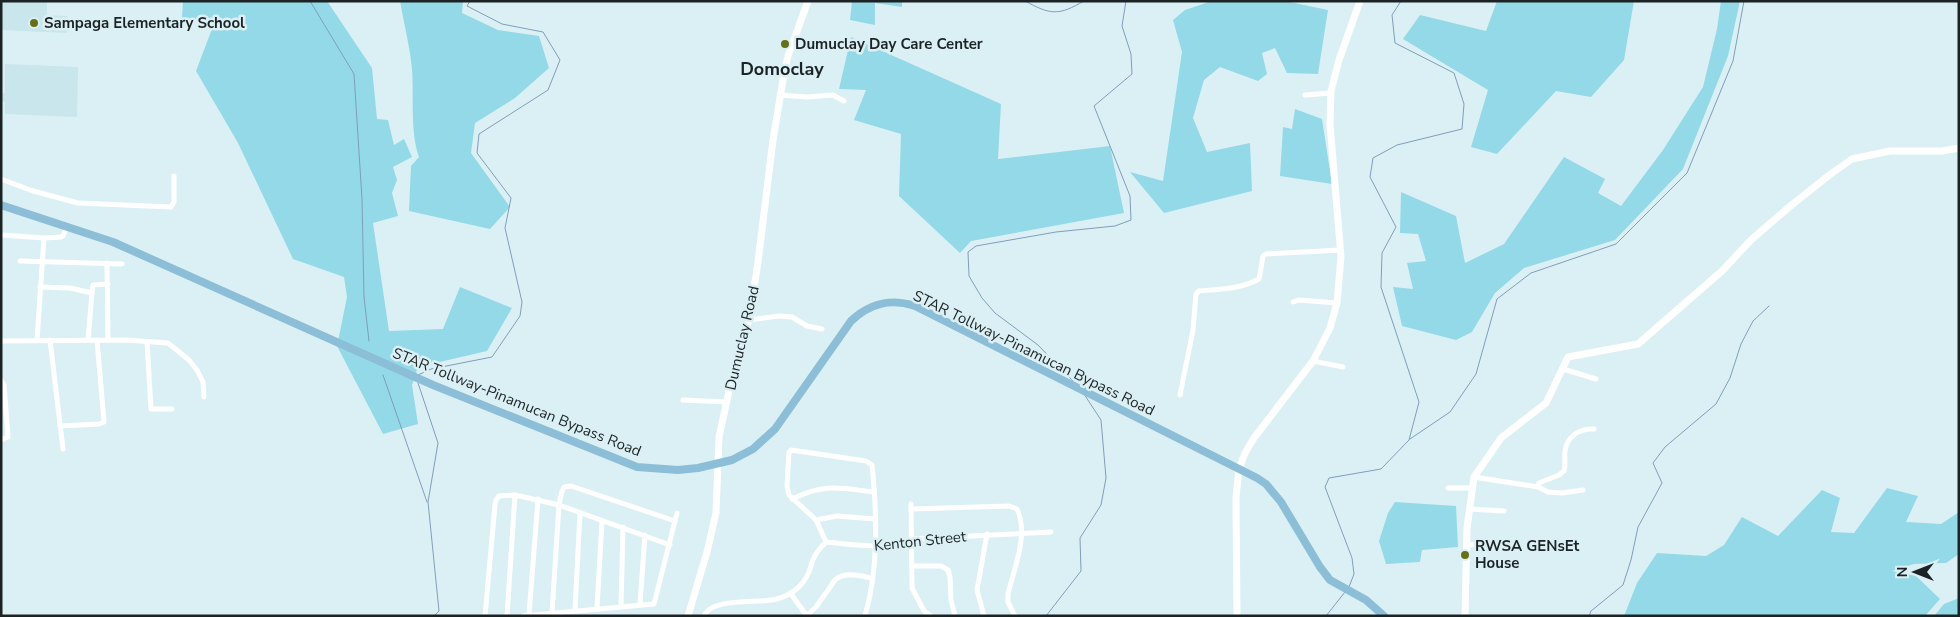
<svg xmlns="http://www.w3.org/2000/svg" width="1960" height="617" viewBox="0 0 1960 617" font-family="'Nunito Sans',sans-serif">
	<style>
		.built { fill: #c8e6ec }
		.green { fill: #94d9e8 }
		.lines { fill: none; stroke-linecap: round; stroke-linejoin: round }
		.stream { stroke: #809ebc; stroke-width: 1 }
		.street { stroke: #fff; stroke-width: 5 }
		.secondary { stroke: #fff; stroke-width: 7 }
		.primary { stroke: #8cbfd7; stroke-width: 8 }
		.poi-dot { fill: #657019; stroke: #dbf0f5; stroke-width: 2 }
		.labels { text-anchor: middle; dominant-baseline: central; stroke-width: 5; stroke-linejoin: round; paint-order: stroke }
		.poi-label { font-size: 15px; font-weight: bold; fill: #1c2325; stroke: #dbf0f5; text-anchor: start }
		.street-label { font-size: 15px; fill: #1c2325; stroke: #dbf0f5 }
		.quarter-label { font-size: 18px; font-weight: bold; fill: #1c2325; stroke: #dbf0f5 }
	</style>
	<rect width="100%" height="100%" fill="#dbf0f5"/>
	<!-- built -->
	<g class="built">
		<polygon points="1,1 47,1 47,15 67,16 67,33 1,30"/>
		<polygon points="5,64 78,67 77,117 5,114 5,102 1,101 1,93 5,93"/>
	</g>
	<!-- green -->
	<g class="green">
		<polygon points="183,1 327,1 372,68 377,119 388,120 394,145 404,139 412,157 393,167 397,180 392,193 398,216 373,223 389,331 443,329 460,287 512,308 487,351 418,367 412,385 418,424 383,434 337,346 347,297 344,277 293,259 238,143 196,71 215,21 182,18"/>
		<path d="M400 1H463L462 13 498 30 539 36 549 68 515 98 475 123 471 153 510 207 490 229 409 211 411 166 419 157C410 131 414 98 412 69 410 47 404 24 400 1Z"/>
		<polygon points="852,1 902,1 902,7 875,3 875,25 850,20"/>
		<polygon points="1212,1 1285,1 1328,10 1318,74 1287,73 1275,48 1262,53 1267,74 1258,81 1220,67 1204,80 1193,118 1207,152 1250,143 1252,191 1164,213 1130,172 1163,181 1182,52 1173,20 1185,10"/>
		<polygon points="1497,1 1634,1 1624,60 1591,97 1556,91 1497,154 1471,147 1488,90 1403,39 1420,15 1486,31"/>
		<polygon points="1721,1 1740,1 1728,56 1683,169 1615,240 1524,268 1495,293 1472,332 1456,340 1402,326 1393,287 1413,289 1407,263 1426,261 1418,234 1400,233 1401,192 1456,216 1465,263 1504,244 1564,157 1605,179 1598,193 1621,206 1663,150 1703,87 1717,29"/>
		<polygon points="851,37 1001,104 998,159 1110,146 1124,213 971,241 960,253 899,196 901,134 854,120 866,90 839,89"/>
		<polygon points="1295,109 1322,119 1332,184 1280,176 1283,127 1292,129"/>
		<polygon points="1887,488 1918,496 1906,522 1941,524 1959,512 1959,554 1946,563 1914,564 1892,571 1916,576 1940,599 1925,616 1624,616 1637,583 1657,553 1706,556 1724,545 1742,517 1778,536 1822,490 1840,498 1831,532 1854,533"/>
		<polygon points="1395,502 1456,506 1458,547 1422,550 1420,562 1386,564 1379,541 1388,513"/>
		<polygon points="1959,598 1959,616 1934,616 1944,604"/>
	</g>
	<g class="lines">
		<!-- stream -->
		<g class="stream">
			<polyline points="310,1 354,74 362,199 364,297 369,341"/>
			<path d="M1025 1C1051 15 1058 16 1084 1"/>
			<polyline points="383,375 427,502"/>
			<polyline points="418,375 431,369 492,357 520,316 522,302 505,228 511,198 477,153 479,134 548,90 560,60 543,32 502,24 467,6 470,1"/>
			<polyline points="1073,381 1038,345 995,313 982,298 969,276 968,252 976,246 1056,232 1115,226 1131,220 1130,196 1094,106 1132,74 1131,54 1122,26 1126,1"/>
			<polyline points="418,383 438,443 428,502 439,611 434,616"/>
			<polyline points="1410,439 1450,412 1476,374 1497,299 1531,273 1616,244 1687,173 1733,61 1744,1"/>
			<polyline points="1349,587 1354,574 1352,558 1325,487 1329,478 1381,469 1409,440 1419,402 1381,287 1382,253 1396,227 1370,177 1373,158 1397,145 1462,129 1464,104 1454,73 1395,43 1392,15 1401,1"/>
			<polyline points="1046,616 1081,571 1080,538 1101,505 1106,478 1101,420 1084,394"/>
			<polyline points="1326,616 1345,592"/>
			<polyline points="1589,616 1591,611 1623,585 1631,560 1638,527 1662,483 1653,463 1665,447 1716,404 1730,378 1741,344 1753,321 1769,306"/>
		</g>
		<!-- street -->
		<g class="street">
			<polyline points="779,95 807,97 833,95 844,101"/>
			<polyline points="1305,95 1331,93"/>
			<polyline points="1,179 33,191 78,203 171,207 174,202 174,176"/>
			<polyline points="2,235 44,238 61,237 63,236 67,226"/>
			<polyline points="20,261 122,264"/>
			<polyline points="107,263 108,340"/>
			<polyline points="40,287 70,288 92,293 88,340"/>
			<polyline points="92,293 93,285 108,284"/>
			<polyline points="1293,302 1299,300 1337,303"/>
			<polyline points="749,320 779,316 792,317 807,326 822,329"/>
			<polyline points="37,340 44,238"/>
			<polyline points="50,340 63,449"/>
			<polyline points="1,341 126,340 168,343 189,360 197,370 203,382 204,397"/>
			<polyline points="147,342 151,409 172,409"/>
			<polyline points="1313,361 1343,367"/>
			<polyline points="1563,369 1596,379"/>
			<polyline points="1,380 4,385 8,437 1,440"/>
			<path d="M1180 395 1193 330 1196 294 1199 291C1220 289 1241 289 1259 279L1263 256 1266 254 1340 250"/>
			<polyline points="683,400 727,402"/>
			<polyline points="60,426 99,424 104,422 97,340"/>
			<polyline points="1474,477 1538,487 1548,492 1562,493 1583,490"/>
			<path d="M1538 487 1539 483 1559 475 1564 471C1566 464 1564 457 1565 451 1567 436 1580 428 1594 429"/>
			<polyline points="1448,488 1472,488"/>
			<path d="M792 499C825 483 839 488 874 492"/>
			<polyline points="911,504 912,588 924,611 931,616"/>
			<path d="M911 509 1009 506 1017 509C1029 535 1014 568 1008 594V602L1015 616"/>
			<polyline points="1469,509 1504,511"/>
			<polyline points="816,520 837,516 875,519"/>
			<path d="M826 542 816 520 789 495 787 486 789 452 791 450 866 461 872 465C877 514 879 568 865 616"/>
			<path d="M826 542C855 545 883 550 911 539L1051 532"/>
			<polyline points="1467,545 1492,543 1504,545 1512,544"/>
			<polyline points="913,566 941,566 948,570 950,577 951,600 955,616"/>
			<polyline points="791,594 807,616"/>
			<polyline points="640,604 645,535"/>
			<polyline points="621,606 623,527"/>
			<polyline points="597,608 602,521"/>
			<polyline points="575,610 580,513"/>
			<polyline points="552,613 559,505 562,491 564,487 571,486 675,521"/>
			<polyline points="529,615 538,499"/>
			<polyline points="485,616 495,505 496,500 499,496 515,495 559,505 670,545"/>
			<polyline points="507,616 515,495"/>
			<polyline points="523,616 654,604 677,513"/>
			<path d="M704 616C712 597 759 604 777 599 791 595 803 586 809 572 811 566 812 560 816 554 818 550 822 546 826 542"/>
			<path d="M806 616 816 607 835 580C846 571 859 576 872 578"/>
			<polyline points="984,616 977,590 987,534"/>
		</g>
		<!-- secondary -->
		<g class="secondary">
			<polyline points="688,616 707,552 716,513 719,437 736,359 749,320 758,262 773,140 784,74 788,56 808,1"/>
			<polyline points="1237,616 1236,497 1239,469 1245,453 1254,438 1313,361 1330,328 1337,303 1341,257 1330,124 1331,91 1339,60 1360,1"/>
			<polyline points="1465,616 1467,528 1474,477 1501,438 1546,403 1568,357 1638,344 1722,271 1751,240 1788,208 1828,176 1852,159 1890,151 1942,151 1959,148"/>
		</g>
		<!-- primary -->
		<path class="primary" d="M1 205 113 242 433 385 637 467 678 470 698 468 732 460 753 449 775 429 851 321C870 303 890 298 915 306L1257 478 1266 484 1281 502 1320 567 1330 580 1366 600 1384 616"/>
	</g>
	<!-- markers -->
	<g class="poi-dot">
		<circle cx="34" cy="23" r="5"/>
		<circle cx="785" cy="44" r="5"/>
		<circle cx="1465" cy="555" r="5"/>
	</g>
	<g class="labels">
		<!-- poi labels -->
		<g class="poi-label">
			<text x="44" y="23">Sampaga Elementary School</text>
			<text x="795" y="44">Dumuclay Day Care Center</text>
			<text x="1475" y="546">RWSA GENsEt<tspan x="1475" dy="17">House</tspan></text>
		</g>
		<!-- street labels -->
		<g class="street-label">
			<text transform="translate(742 338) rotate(-77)">Dumuclay Road</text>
			<text transform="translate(1034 353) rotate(26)">STAR Tollway-Pinamucan Bypass Road</text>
			<text transform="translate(517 402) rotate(22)">STAR Tollway-Pinamucan Bypass Road</text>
			<text transform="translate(920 541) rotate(-6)">Kenton Street</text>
		</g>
		<!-- quarter labels -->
		<g class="quarter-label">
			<text x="782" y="69">Domoclay</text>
		</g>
	</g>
	<!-- border -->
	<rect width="1960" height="617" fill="none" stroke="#1c2325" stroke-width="5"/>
	<!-- north arrow -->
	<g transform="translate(1915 572) rotate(270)" stroke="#dbf0f5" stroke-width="4" paint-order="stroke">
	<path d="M0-4L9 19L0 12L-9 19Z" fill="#1c2325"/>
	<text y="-8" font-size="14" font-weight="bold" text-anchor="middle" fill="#1c2325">N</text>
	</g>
</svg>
